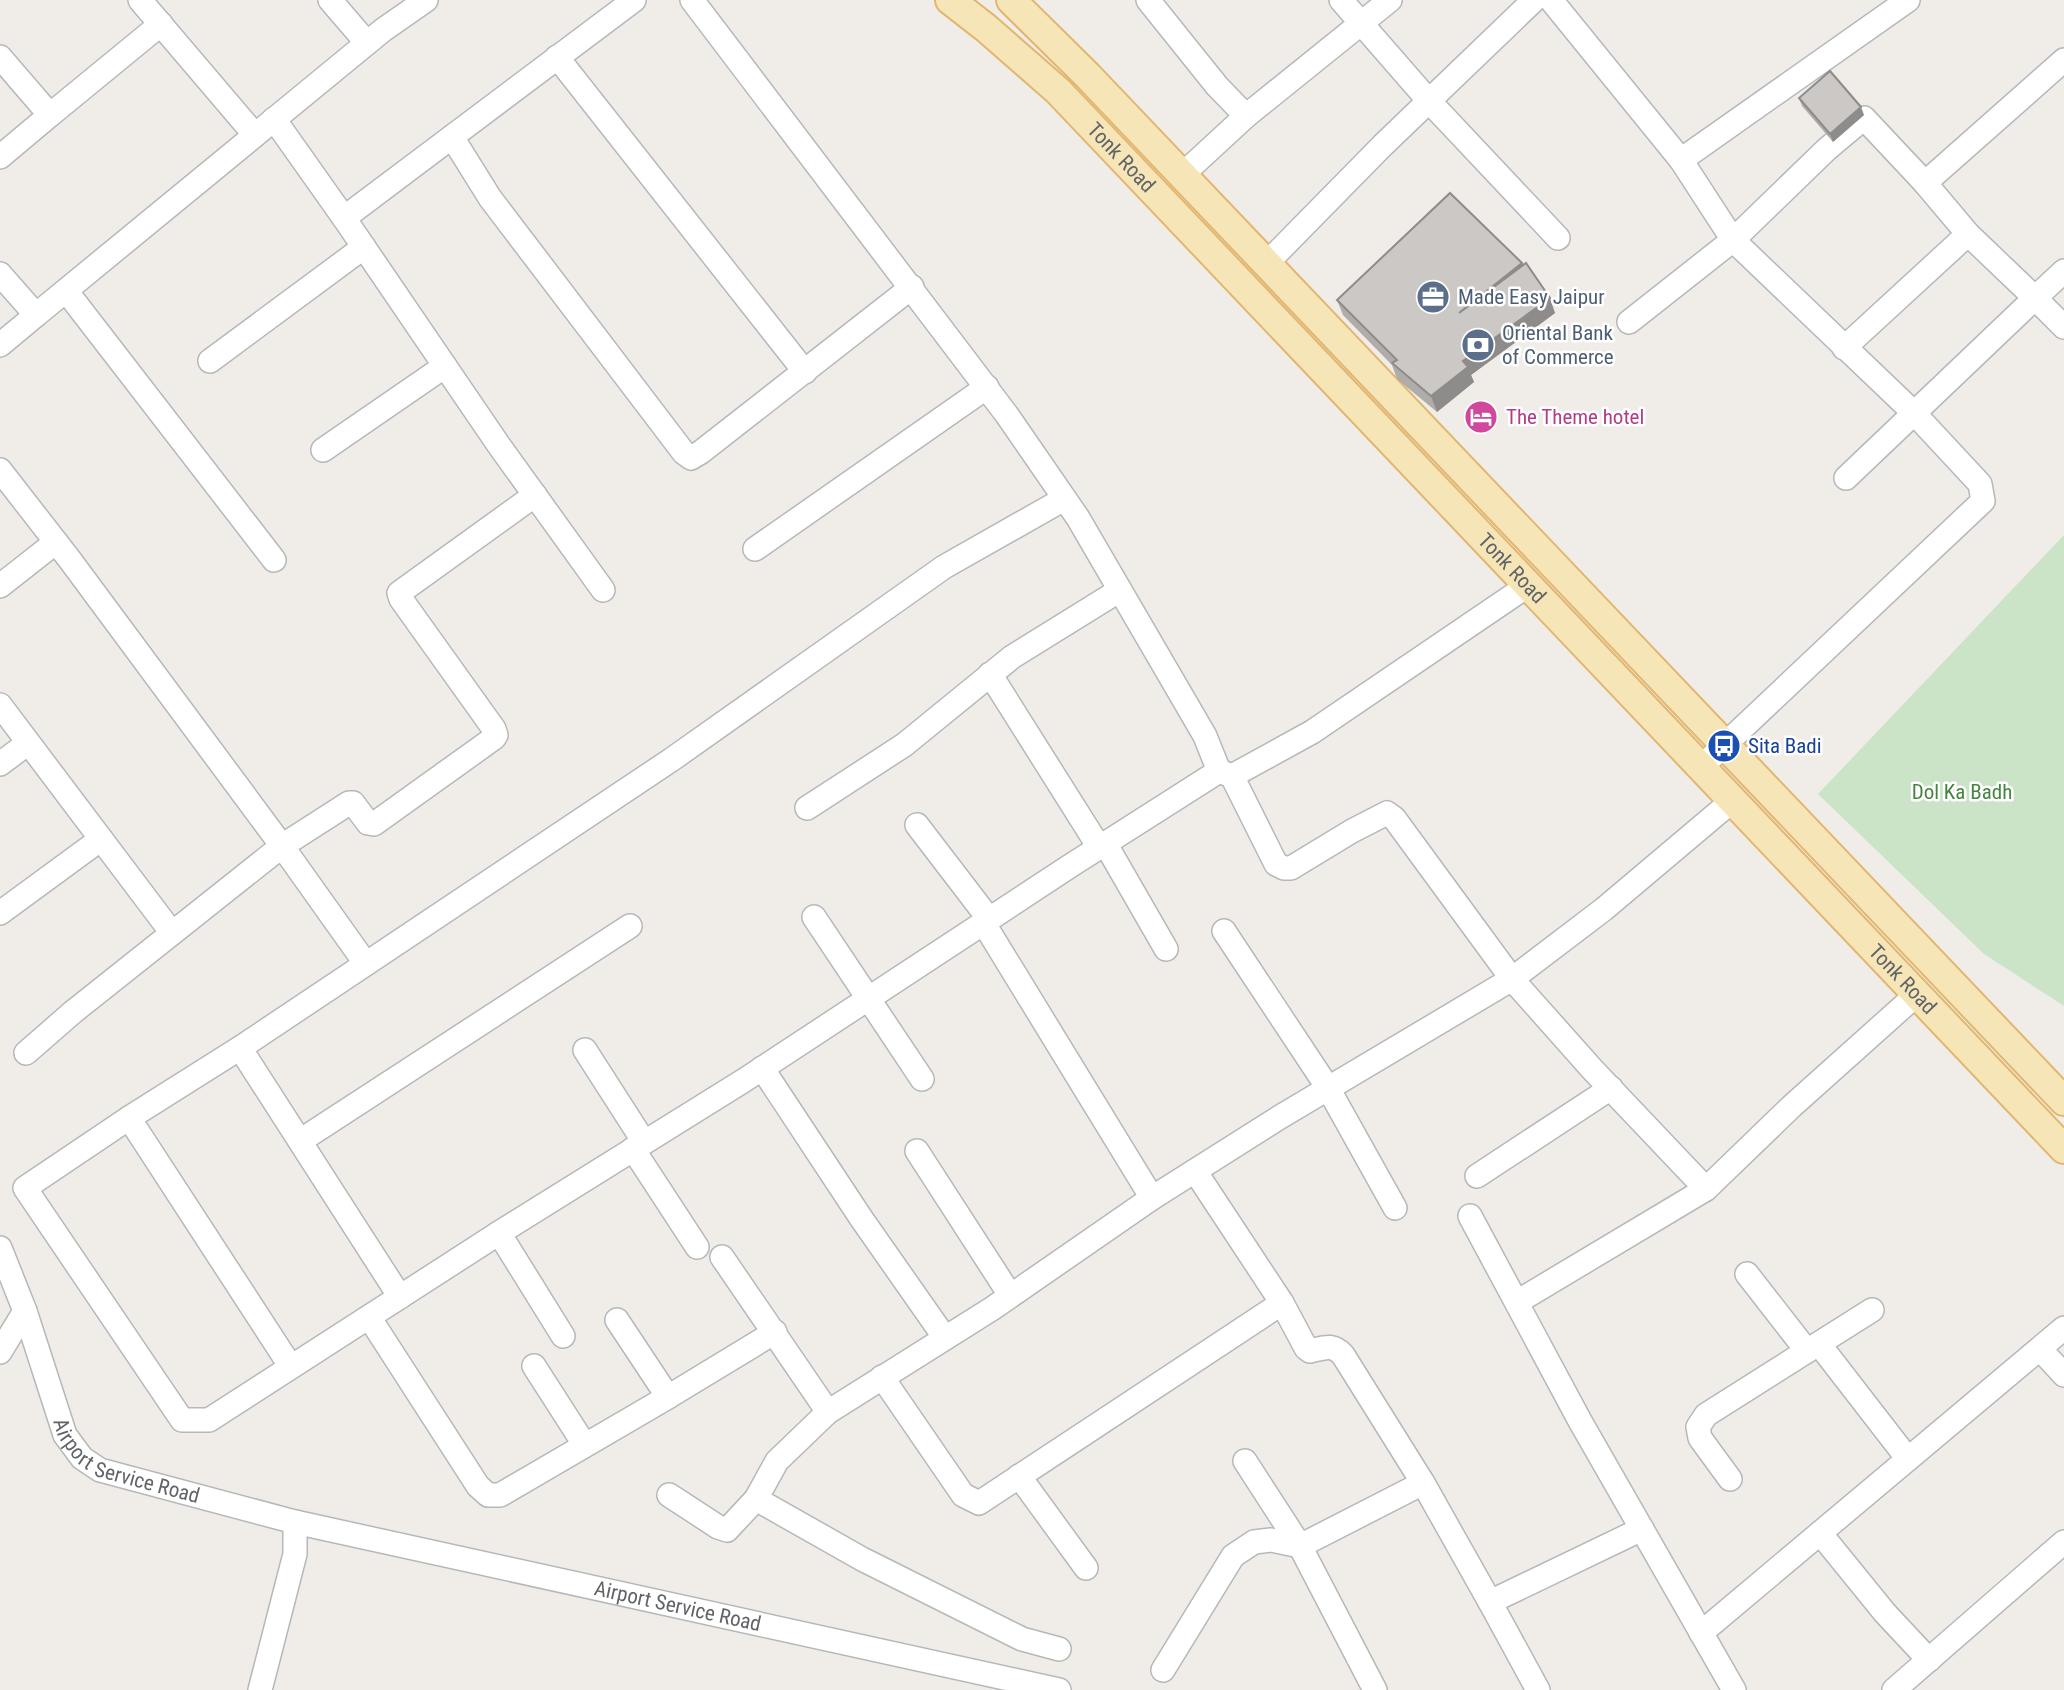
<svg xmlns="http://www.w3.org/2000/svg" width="2064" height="1690" viewBox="0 0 2064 1690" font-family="'Roboto Condensed',sans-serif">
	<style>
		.green { fill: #cbe4c8 }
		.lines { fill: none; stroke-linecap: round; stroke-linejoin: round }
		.minor-casing { stroke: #b5b8bb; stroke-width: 26 }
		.major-casing { stroke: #e2b66f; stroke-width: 32 }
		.minor { stroke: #fff; stroke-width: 23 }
		.major { stroke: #f6e5b7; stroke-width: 28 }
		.wall { fill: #afaca9 }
		.shaded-wall { fill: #8e8c8a }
		.building { fill: #cbc8c5; stroke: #8e8c8a; stroke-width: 2 }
		.labels { text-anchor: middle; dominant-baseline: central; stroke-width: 5; stroke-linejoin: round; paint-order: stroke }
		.street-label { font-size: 21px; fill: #606367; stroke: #fff }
		.service-label { font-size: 21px; fill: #4e5e75; stroke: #fff; text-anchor: start }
		.hotel-label { font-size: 21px; fill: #b23c85; stroke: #fff; text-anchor: start }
		.transit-label { font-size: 21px; fill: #164399; stroke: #fff; text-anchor: start }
		.park-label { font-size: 21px; fill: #458441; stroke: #fff }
	</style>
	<rect width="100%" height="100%" fill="#f0ede8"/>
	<!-- green -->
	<polygon class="green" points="2064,535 2064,1006 1984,954 1818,794"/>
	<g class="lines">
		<defs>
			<g id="minor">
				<polyline points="140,0 255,135"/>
				<polyline points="330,0 367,43"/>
				<polyline points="692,0 1007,415 1078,518 1205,736 1219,771"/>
				<polyline points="1148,0 1217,86 1246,116"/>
				<polyline points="1341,0 1429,101 1558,238"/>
				<polyline points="1551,0 1681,160"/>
				<polyline points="1908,0 1681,160 1733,240 1827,149 1864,118 1925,183"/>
				<polyline points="0,57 50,115 161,24"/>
				<polyline points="557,57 805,372"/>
				<polyline points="2064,60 1925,183 1968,234 2035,298 2064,271"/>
				<polyline points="274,119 344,218"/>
				<polyline points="452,137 490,198 684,453 691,458 701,452 912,287"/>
				<polyline points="0,157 50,115"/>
				<polyline points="1182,175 1246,116 1390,0"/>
				<polyline points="1267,263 1383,145 1534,0"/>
				<polyline points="0,274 36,315 383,30 426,0"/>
				<polyline points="67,292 274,560"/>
				<polyline points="1629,322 1733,240 1914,413 1980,484 1983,501 1700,768"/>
				<polyline points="0,345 36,315"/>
				<polyline points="1844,348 1968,234"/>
				<polyline points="210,361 364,247"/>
				<polyline points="323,450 445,366"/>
				<polyline points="0,470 70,560 282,846 349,803 353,803 368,823 374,824 494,738 496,735 494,729 401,599 399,593 535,495"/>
				<polyline points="1846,478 2035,298 2064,327"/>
				<polyline points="755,549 987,387"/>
				<polyline points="0,586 56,542"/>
				<polyline points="603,590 498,444 344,218 634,0"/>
				<polyline points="990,674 1099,847"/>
				<polyline points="0,705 172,933"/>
				<polyline points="0,764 28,743"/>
				<polyline points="807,808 904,745 1012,657 1120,590"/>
				<polyline points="917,825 989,919"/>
				<polyline points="1105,843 1166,949"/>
				<polyline points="0,913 101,839"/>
				<polyline points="814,917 922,1079"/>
				<polyline points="983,922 1152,1198"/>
				<polyline points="1224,931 1328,1088 1395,1208"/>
				<polyline points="240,1048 671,760 944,567 1064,499"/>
				<polyline points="585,1050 644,1142"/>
				<polyline points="26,1053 73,1012 282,846 366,964"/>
				<polyline points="762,1068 861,1218 945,1338"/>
				<polyline points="129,1118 240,1048 400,1297"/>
				<polyline points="300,1141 630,926"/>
				<polyline points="633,1149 697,1247"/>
				<polyline points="917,1151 1010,1295"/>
				<polyline points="1477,1176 1611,1088"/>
				<polyline points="1706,1189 1592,1069 1512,979 1604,909 1732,801"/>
				<polyline points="1470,1216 1580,1421 1734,1690"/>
				<polyline points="499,1233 563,1336"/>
				<path id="s1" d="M0 1248 25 1311 65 1435 82 1458 100 1470 295 1522 1059 1690"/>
				<polyline points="722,1257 828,1412"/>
				<polyline points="1747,1274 1807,1351"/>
				<polyline points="1517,1302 1706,1189 1792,1106 1916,995"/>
				<path d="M1282 1303 1306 1348 1310 1351C1324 1348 1332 1343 1343 1355L1423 1483 1490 1602"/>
				<polyline points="369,1317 478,1486 488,1495 500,1495 668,1397"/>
				<polyline points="617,1320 668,1397 775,1332"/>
				<polyline points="1819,1344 1908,1459"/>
				<polyline points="2040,1349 2064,1375"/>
				<polyline points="0,1352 25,1311"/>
				<polyline points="534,1366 584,1444"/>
				<polyline points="291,1367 129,1118 25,1188 182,1420 209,1420 499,1233 743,1081 1070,866 1219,771 1232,776 1312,732 1527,586"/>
				<polyline points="882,1377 963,1495 979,1503 1282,1303 1195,1171"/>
				<polyline points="1245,1461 1300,1546"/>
				<polyline points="1019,1476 1086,1568"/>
				<polyline points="1730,1479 1700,1438 1698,1427 1706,1415 1872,1310"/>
				<polyline points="669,1495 718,1527 727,1530 756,1499"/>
				<polyline points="1820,1533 1885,1613 1929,1660"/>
				<polyline points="1701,1633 2064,1328"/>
				<polyline points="1059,1649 1022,1639 862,1559 756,1499 777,1461 828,1412 993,1308 1152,1198 1280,1117 1512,979 1394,818 1387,813 1352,831 1291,868 1284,868 1276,864 1232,776"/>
				<polyline points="1163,1670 1233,1556 1254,1542 1271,1540 1300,1546"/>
				<polyline points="260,1690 295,1554 295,1522"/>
				<polyline points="1375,1690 1300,1546 1423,1483"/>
				<polyline points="1538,1690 1490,1602 1642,1529"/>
				<polyline points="1894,1690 2064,1542"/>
			</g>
			<g id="major">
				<path id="s2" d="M950 0 986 28 1058 91 2064 1149"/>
				<polyline points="1011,0 1087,75 2064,1101"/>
			</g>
		</defs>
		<!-- minor casing -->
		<use href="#minor" class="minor-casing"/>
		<!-- major casing -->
		<use href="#major" class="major-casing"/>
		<!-- minor -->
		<use href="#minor" class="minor"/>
		<!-- major -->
		<use href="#major" class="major"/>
	</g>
	<!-- wall -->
	<g class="wall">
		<polygon points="1799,98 1864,115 1833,142 1802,106"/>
		<polygon points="1522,263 1555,313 1471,375 1474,382 1437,412 1397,379 1392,365 1343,315 1337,300"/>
	</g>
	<!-- shaded-wall -->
	<g class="shaded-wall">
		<polygon points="1861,107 1864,115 1833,142 1830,134"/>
		<polygon points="1522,263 1528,278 1459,313"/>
		<polygon points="1550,298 1555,313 1471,375 1474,382 1437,412 1431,396 1463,361"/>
	</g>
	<!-- building -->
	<g class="building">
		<polygon points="1830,71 1861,107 1830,134 1799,98"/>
		<polygon points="1450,193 1522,263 1459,313 1526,263 1550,298 1463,361 1468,367 1431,396 1392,363 1397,360 1337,300"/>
	</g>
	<!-- icons -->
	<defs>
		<symbol id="office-disc" viewBox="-11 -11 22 22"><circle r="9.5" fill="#5c6f8a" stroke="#fff"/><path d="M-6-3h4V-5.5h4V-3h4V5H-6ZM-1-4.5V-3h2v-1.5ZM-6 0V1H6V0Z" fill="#fff"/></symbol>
		<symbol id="bank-disc" viewBox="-11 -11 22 22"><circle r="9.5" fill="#5c6f8a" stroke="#fff"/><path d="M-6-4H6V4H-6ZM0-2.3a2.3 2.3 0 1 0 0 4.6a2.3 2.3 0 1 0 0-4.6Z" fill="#fff"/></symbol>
		<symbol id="hotel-disc" viewBox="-11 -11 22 22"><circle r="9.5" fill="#d1479c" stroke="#fff"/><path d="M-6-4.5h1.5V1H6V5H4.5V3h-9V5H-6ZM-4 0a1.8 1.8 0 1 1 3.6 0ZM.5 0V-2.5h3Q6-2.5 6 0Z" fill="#fff"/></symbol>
		<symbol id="bus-disc" viewBox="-11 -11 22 22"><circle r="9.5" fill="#1a4fb4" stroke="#fff"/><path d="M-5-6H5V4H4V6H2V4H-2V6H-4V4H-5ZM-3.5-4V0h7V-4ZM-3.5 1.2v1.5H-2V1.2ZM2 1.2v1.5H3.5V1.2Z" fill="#fff"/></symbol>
	</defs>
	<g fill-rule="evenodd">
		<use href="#office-disc" x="1414" y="278" width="38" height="38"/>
		<use href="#bank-disc" x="1459" y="326" width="38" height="38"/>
		<use href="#hotel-disc" x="1462" y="398" width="38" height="38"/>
		<use href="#bus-disc" x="1705" y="727" width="38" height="38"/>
	</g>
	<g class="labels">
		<!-- street labels -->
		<g class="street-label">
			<text stroke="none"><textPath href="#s2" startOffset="233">Tonk Road</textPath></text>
			<text stroke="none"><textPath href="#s2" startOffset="800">Tonk Road</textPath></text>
			<text stroke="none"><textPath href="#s2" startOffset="1367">Tonk Road</textPath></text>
			<text stroke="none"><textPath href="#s1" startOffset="266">Airport Service Road</textPath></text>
			<text stroke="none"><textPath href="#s1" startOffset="842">Airport Service Road</textPath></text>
		</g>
		<!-- service labels -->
		<g class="service-label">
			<text x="1458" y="297">Made Easy Jaipur</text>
			<text x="1502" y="333">Oriental Bank<tspan x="1502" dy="24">of Commerce</tspan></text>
		</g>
		<!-- hotel labels -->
		<g class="hotel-label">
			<text x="1506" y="417">The Theme hotel</text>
		</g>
		<!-- transit labels -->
		<g class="transit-label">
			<text x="1748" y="746">Sita Badi</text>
		</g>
		<!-- park labels -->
		<g class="park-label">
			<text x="1962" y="792">Dol Ka Badh</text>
		</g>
	</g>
</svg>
